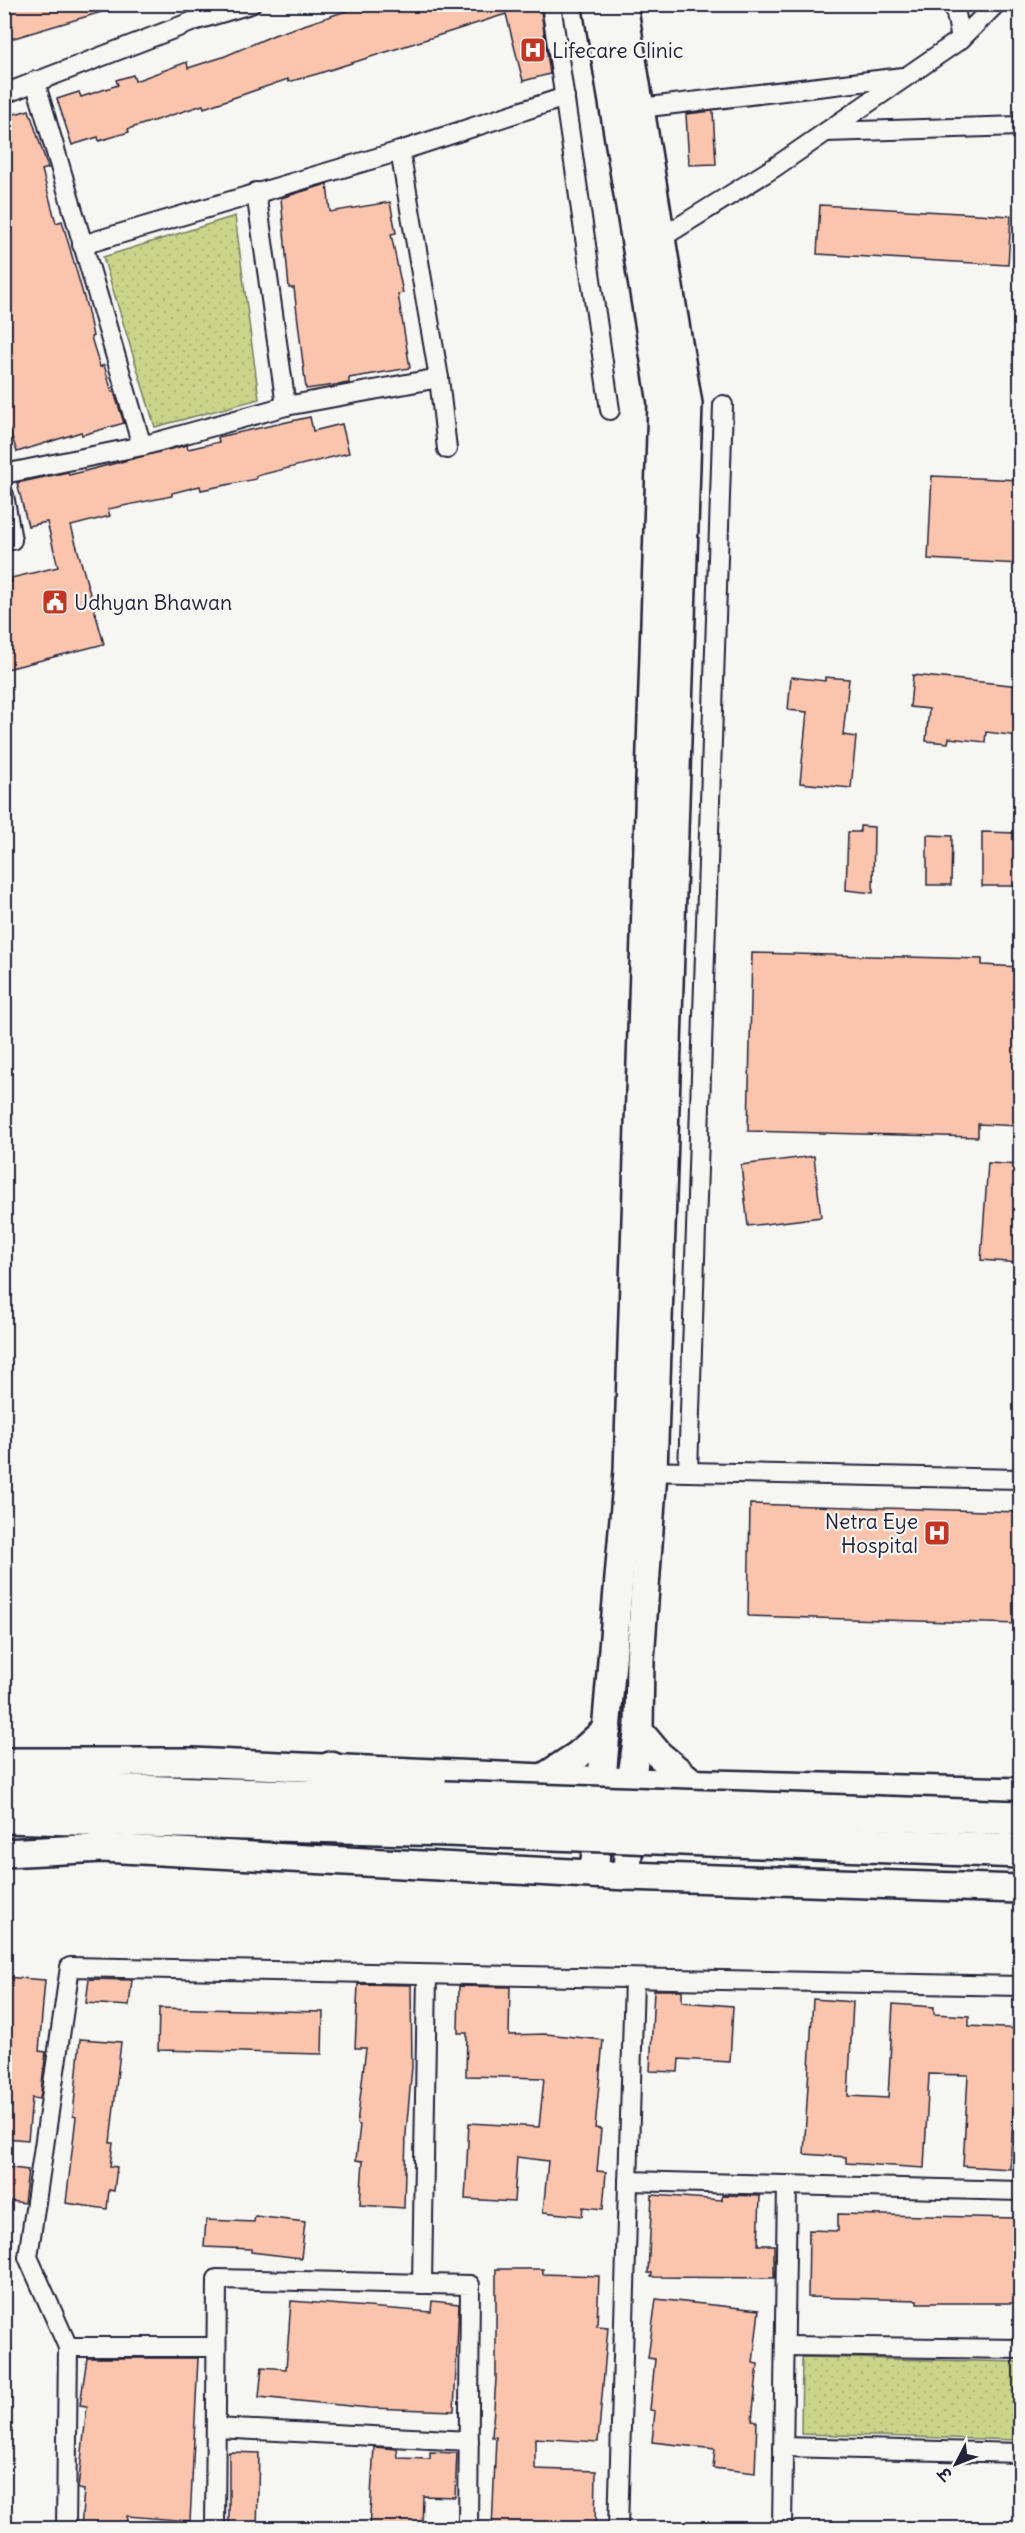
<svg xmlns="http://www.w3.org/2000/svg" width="1025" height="2533" viewBox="0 0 1025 2533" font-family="Delius,'Playpen Sans Deva',sans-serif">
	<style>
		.park { fill: url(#park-dots); stroke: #767c62; stroke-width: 1.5 }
		.building { fill: #fac5ac; stroke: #22223b; stroke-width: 1.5 }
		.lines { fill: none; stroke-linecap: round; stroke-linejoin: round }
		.street-casing { stroke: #22223b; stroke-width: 22 }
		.secondary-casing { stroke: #22223b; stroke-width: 32 }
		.highway-casing { stroke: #22223b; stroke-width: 38 }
		.street { stroke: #f6f6f2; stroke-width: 18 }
		.secondary { stroke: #f6f6f2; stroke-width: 27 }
		.highway { stroke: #f6f6f2; stroke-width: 33 }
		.highway-bridge-casing { stroke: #22223b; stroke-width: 38; stroke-linecap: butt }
		.highway-bridge { stroke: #f6f6f2; stroke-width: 33 }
		.labels { text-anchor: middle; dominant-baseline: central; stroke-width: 4.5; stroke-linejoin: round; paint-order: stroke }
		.poi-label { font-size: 21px; fill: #22223b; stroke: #f6f6f2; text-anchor: start }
	</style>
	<defs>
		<pattern id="park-dots" width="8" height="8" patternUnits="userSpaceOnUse" patternTransform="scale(1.5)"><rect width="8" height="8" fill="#cad589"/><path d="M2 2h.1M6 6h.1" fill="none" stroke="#adb777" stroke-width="1.8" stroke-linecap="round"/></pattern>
	</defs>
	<rect width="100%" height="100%" fill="#f6f6f2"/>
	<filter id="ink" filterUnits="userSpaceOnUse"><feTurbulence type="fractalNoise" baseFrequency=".0167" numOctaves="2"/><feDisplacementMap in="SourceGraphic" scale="12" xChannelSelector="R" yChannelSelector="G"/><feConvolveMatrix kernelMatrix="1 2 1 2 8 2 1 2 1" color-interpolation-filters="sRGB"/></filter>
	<g filter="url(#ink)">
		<!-- park -->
		<g class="park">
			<polygon points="235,216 259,399 155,427 103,257"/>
			<polygon points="802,2357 1020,2362 1020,2440 801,2434"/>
		</g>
		<!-- building -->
		<g class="building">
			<polygon points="4,4 114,4 115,8 4,41"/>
			<polygon points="367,4 540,4 550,74 523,81 506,14 317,74 288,82 288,79 204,108 203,105 128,129 129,132 99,141 98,137 72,145 57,99 79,92 81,97 118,85 116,80 133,75 135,81 187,62 188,68 223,57 274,35"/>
			<polygon points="29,110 48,168 42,170 56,223 62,221 87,308 93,336 91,337 100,367 104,365 112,392 114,392 124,423 82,435 81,432 17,452 4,414 4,117"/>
			<polygon points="713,111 716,164 689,165 686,114"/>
			<polygon points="327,184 330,212 390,202 396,233 391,234 403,293 398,294 410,368 349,378 349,383 306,389 294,288 289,288 281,198"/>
			<polygon points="820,205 1011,216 1008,265 817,254"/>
			<polygon points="310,417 313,431 342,424 349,453 256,476 256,479 201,490 200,486 172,493 172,496 108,509 110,516 71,526 104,644 7,669 4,584 12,582 11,578 58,567 47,522 28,526 17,483 68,472 69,475 187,445 188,449 219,442 218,437"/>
			<polygon points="932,476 1020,480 1020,564 928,559"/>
			<polygon points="913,675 1020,686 1018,736 986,732 985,742 949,738 948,743 926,741 929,709 910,707"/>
			<polygon points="791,677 825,681 825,677 849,679 843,735 856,737 851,788 800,783 807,712 788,710"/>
			<polygon points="860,826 874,827 873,893 846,890 848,832 860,832"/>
			<polygon points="982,832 1020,833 1020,886 982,886"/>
			<polygon points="927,835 952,836 951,885 927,885"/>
			<polygon points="752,953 982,959 982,965 1020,967 1020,1126 978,1124 978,1137 748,1131"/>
			<polygon points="814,1156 821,1217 748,1226 741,1165"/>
			<polygon points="988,1163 1020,1165 1020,1263 981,1260"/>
			<polygon points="750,1504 1020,1512 1020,1624 748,1616"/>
			<polygon points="4,1977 45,1980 39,2051 46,2052 40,2099 32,2098 28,2140 4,2138"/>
			<polygon points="89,1979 132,1980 129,2006 86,2003"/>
			<polygon points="358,1984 411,1985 412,2067 406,2133 404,2208 360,2205 363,2161 356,2160 360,2125 357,2124 366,2048 355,2048"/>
			<polygon points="459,1986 510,1987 509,2035 546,2034 603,2040 595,2128 601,2129 597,2171 606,2172 603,2209 583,2207 582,2216 543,2212 548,2161 517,2157 514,2202 465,2199 469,2123 539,2127 544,2078 466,2076 467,2033 458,2033"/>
			<polygon points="654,1990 682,1990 682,2002 733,2006 730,2062 679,2059 678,2072 650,2071"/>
			<polygon points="813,1999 853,2002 848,2096 888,2098 893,2004 934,2007 934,2014 969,2016 969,2026 1020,2029 1020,2082 1015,2082 1010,2169 963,2166 968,2075 929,2074 924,2168 846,2163 846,2157 804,2154"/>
			<polygon points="159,2008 323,2012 322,2054 158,2050"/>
			<polygon points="80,2039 121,2042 110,2143 113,2143 110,2166 117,2167 114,2191 109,2190 107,2209 66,2203 76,2117 73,2116"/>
			<polygon points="4,2167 28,2170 24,2203 4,2200"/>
			<polygon points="652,2195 722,2200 722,2195 760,2196 758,2245 774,2245 774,2278 651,2277 652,2273 648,2273"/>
			<polygon points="838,2214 1015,2218 1014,2303 917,2303 917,2300 808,2297 809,2230 838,2231"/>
			<polygon points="255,2216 305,2222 301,2258 251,2252 251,2249 204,2247 206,2220 254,2222"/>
			<polygon points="496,2269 543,2269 543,2274 599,2276 597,2326 608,2327 598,2442 535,2438 535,2469 596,2471 595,2529 492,2529 496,2437 492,2437 496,2379"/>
			<polygon points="656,2299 759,2310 753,2363 758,2364 752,2420 757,2421 755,2473 713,2468 715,2449 652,2442 655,2411 650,2410 655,2359 648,2358"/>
			<polygon points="291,2301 431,2312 432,2301 459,2304 454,2411 370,2408 259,2397 262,2367 286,2369"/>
			<polygon points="87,2358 198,2358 190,2521 127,2516 126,2529 81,2529 84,2490 78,2489 87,2406 80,2405"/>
			<polygon points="374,2447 397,2449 398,2458 430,2459 430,2452 457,2453 455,2497 423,2496 422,2529 369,2529"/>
			<polygon points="229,2452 259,2453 257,2529 229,2529"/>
		</g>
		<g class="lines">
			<defs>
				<g id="street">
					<polyline points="551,4 610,410"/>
					<polyline points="954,4 961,39"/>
					<polyline points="35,81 142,446"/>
					<polyline points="4,94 194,21 251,4"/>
					<polyline points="640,108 903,77"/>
					<polyline points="826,132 1020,126"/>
					<polyline points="400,151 439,378 447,449"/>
					<polyline points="256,192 286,406"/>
					<polyline points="661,238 775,167 961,39 996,4"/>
					<polyline points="82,245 400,151 565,97"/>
					<polyline points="4,474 142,446 286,406 439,378"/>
					<polyline points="4,495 12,540"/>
					<polyline points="641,1471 1020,1479"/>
					<polyline points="688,1472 723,405"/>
					<polyline points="628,2181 1020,2191"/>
					<polyline points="422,2284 427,1975"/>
					<polyline points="785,2346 1020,2349"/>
					<polyline points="68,2347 216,2347"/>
					<polyline points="216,2428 469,2441"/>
					<polyline points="783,2447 1020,2453"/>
					<polyline points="66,2528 68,2347 28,2257 70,1967 1020,1986"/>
					<polyline points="215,2528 217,2279 470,2285 468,2528"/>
					<polyline points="618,2528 634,1979"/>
					<polyline points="782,2528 787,2185"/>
				</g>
				<g id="secondary">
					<polyline points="623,4 688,404 653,1472 640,1660 639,1728 631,1782 627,1876"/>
					<polyline points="638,1730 659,1755 694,1784"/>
					<polyline points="4,1762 192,1762 631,1782 1020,1792"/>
					<polyline points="543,1778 578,1755 607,1729"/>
					<polyline points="4,1853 103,1848 627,1876 1020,1889"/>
					<polyline points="594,1874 628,1471 662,403 597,4"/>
				</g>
				<g id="highway">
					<polyline points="4,1788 327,1798 445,1798"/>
					<polyline points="327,1798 331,1769"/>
					<polyline points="4,1816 447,1829"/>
				</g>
			</defs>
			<!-- street casing -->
			<use href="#street" class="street-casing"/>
			<!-- secondary casing -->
			<use href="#secondary" class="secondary-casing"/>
			<!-- highway casing -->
			<use href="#highway" class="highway-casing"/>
			<!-- street -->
			<use href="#street" class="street"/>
			<!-- secondary -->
			<use href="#secondary" class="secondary"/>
			<!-- highway -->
			<use href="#highway" class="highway"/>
			<defs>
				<g id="highway-bridge">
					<polyline points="445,1798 1020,1818"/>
					<polyline points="447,1829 1020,1851"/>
				</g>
			</defs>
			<!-- highway-bridge casing -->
			<use href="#highway-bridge" class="highway-bridge-casing"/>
			<!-- highway-bridge -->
			<use href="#highway-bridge" class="highway-bridge"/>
		</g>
	</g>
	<!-- icons -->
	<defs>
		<symbol id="hospital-square" viewBox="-11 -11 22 22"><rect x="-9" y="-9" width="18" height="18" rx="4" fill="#c8321e" stroke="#f6f6f2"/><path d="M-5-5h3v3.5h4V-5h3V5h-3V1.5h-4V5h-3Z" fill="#fff"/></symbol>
		<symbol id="civic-square" viewBox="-11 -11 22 22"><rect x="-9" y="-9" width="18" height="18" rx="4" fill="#c8321e" stroke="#f6f6f2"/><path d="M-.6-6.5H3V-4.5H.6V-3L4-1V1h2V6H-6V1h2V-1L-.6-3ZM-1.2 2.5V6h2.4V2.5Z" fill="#fff"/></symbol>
	</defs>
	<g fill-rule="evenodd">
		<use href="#hospital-square" x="518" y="35" width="30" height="30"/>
		<use href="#civic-square" x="40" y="587" width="30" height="30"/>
		<use href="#hospital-square" x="922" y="1518" width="30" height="30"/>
	</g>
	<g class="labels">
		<!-- poi labels -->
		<g class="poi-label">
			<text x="552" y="50">Lifecare Clinic</text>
			<text x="74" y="602">Udhyan Bhawan</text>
			<text x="918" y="1521" text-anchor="end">Netra Eye<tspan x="918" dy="24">Hospital</tspan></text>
		</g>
	</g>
	<!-- margin -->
	<rect width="1025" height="2533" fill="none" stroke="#f6f6f2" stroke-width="24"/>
	<rect x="12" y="12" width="1001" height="2509" fill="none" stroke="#22223b" stroke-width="2" filter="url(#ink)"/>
	<!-- north arrow -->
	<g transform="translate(956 2464) rotate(228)" stroke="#f6f6f2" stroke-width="4.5" paint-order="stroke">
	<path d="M0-4.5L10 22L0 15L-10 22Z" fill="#22223b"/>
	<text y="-9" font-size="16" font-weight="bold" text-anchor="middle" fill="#22223b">उ</text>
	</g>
</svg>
